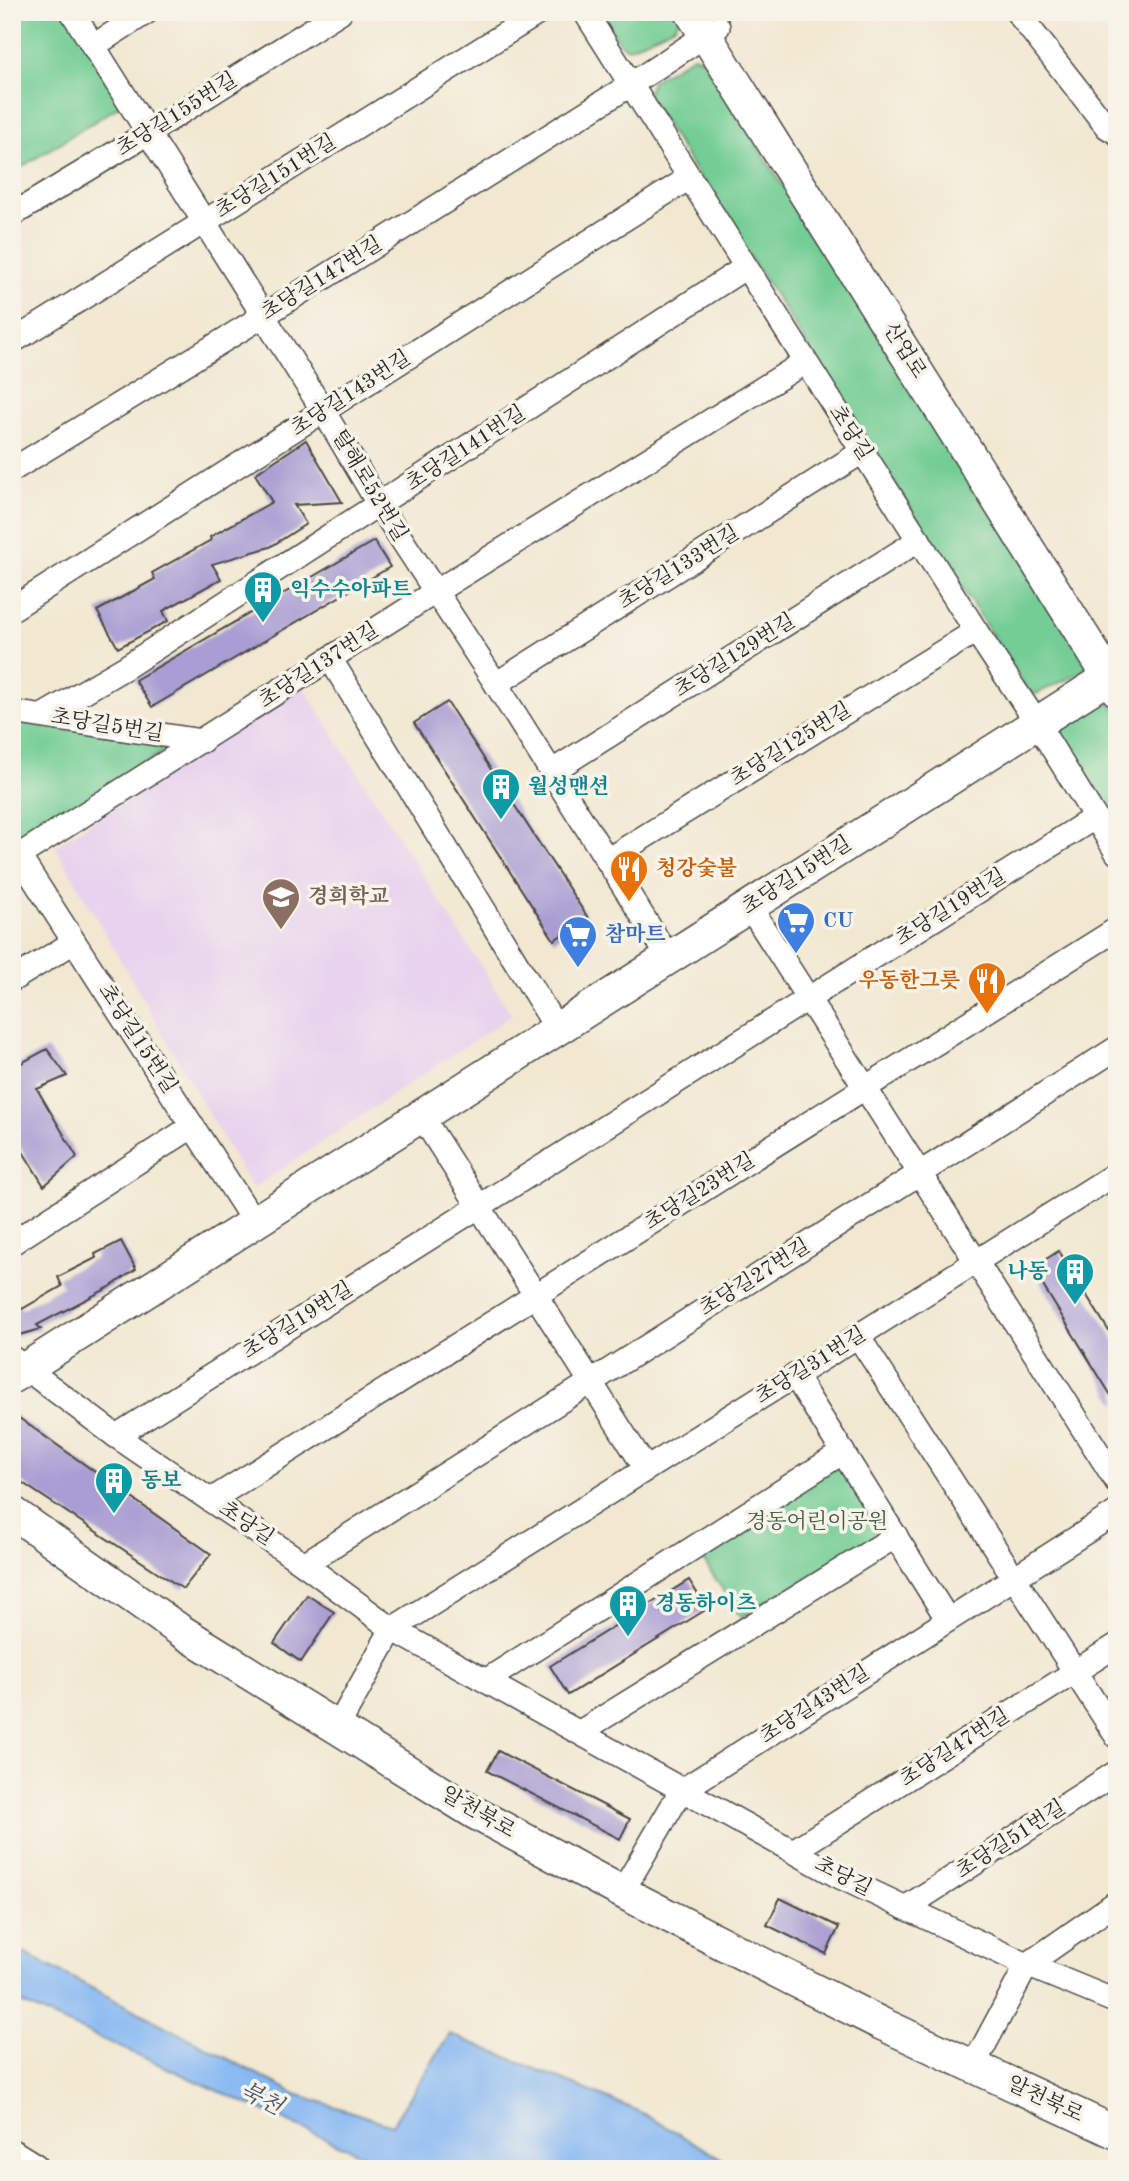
<svg xmlns="http://www.w3.org/2000/svg" width="1129" height="2181" viewBox="0 0 1129 2181" font-family="'Old Standard TT','Noto Serif KR',serif">
	<style>
		.built { fill: #e8d2ee }
		.green { fill: #73cd94; stroke: #4f7c60; stroke-width: 2 }
		.water { fill: #86b8f3; stroke: #58728f; stroke-width: 2 }
		.building { fill: #a89ed3 }
		.lines { fill: none; stroke-linecap: round; stroke-linejoin: round }
		.street-casing { stroke: #494744; stroke-width: 26 }
		.secondary-casing { stroke: #494744; stroke-width: 35 }
		.street { stroke: #fff; stroke-width: 23 }
		.secondary { stroke: #fff; stroke-width: 32 }
		.labels { text-anchor: middle; dominant-baseline: central; stroke-width: 7; stroke-linejoin: round; paint-order: stroke }
		.street-label { font-size: 21px; fill: #2b2b2b; stroke: #f7f3e8 }
		.culture-label { font-size: 21px; font-weight: bold; fill: #0d838f; stroke: #f7f3e8; text-anchor: start }
		.food-label { font-size: 21px; font-weight: bold; fill: #c56008; stroke: #f7f3e8; text-anchor: start }
		.education-label { font-size: 21px; font-weight: bold; fill: #785e54; stroke: #f7f3e8; text-anchor: start }
		.shop-label { font-size: 21px; font-weight: bold; fill: #366cbe; stroke: #f7f3e8; text-anchor: start }
		.park-label { font-size: 21px; fill: #415c4a; stroke: #f7f3e8 }
		.water-label { font-size: 23px; font-style: italic; fill: #465567; stroke: #f7f3e8 }
	</style>
	<rect width="100%" height="100%" fill="#f7f3e8"/>
	<filter id="ink" filterUnits="userSpaceOnUse"><feTurbulence type="fractalNoise" baseFrequency=".0143" numOctaves="2"/><feDisplacementMap in="SourceGraphic" scale="14" xChannelSelector="R" yChannelSelector="G"/><feConvolveMatrix kernelMatrix="1 2 1 2 8 2 1 2 1" color-interpolation-filters="sRGB"/></filter>
	<filter id="wash" filterUnits="userSpaceOnUse"><feTurbulence type="fractalNoise" baseFrequency=".00686" numOctaves="4" result="noise"/><feDisplacementMap in="SourceGraphic" scale="28" xChannelSelector="R" yChannelSelector="G"/><feGaussianBlur stdDeviation="1.57" result="paint"/><feColorMatrix in="noise" values="0 0 0 0 0 0 0 0 0 0 0 0 0 0 0 0 0 1.4 0 .05"/><feComposite in="paint" operator="in"/></filter>
	<g filter="url(#wash)">
		<rect width="100%" height="100%" fill="#f2e8d1"/>
		<!-- built -->
		<polygon class="built" points="302,685 512,1015 252,1189 55,846"/>
		<!-- green -->
		<g class="green">
			<polygon points="12,12 81,12 132,98 12,173"/>
			<polygon points="600,12 678,12 680,16 675,26 629,48 621,45"/>
			<polygon points="693,56 701,58 1088,662 1082,672 1036,694 1028,691 647,95 652,81"/>
			<polygon points="1102,701 1110,703 1117,713 1117,833 1056,740 1061,725"/>
			<polygon points="12,717 173,745 12,851"/>
			<polygon points="837,1461 880,1533 741,1618 696,1549"/>
		</g>
		<!-- water -->
		<polygon class="water" points="12,1942 18,1950 296,2094 392,2125 450,2034 638,2111 740,2169 394,2169 12,1999"/>
		<g id="blocks">
			<!-- building -->
			<g class="building">
				<polygon points="306,440 342,502 294,505 306,524 270,547 212,564 221,579 163,611 168,621 118,648 97,611 155,579 152,573 211,540 210,537 272,502 255,474"/>
				<polygon points="374,541 390,567 152,707 135,680"/>
				<polygon points="447,702 588,918 554,940 414,723"/>
				<polygon points="47,1049 67,1076 37,1089 77,1157 44,1186 12,1134 12,1068"/>
				<polygon points="121,1241 136,1269 110,1287 37,1325 41,1329 12,1337 12,1299 22,1309 62,1286 58,1277 96,1258 95,1254"/>
				<polygon points="1059,1251 1117,1344 1117,1405 1032,1268"/>
				<polygon points="12,1413 211,1554 183,1589 12,1476"/>
				<polygon points="689,1580 707,1609 568,1695 550,1666"/>
				<polygon points="307,1595 334,1612 301,1662 274,1643"/>
				<polygon points="498,1751 630,1819 620,1839 487,1771"/>
				<polygon points="780,1898 839,1927 826,1954 767,1925"/>
			</g>
		</g>
	</g>
	<g filter="url(#ink)">
		<use href="#blocks" fill-opacity="0" stroke="#494744" stroke-width="2"/>
		<g class="lines">
			<defs>
				<g id="street">
					<polyline points="72,12 324,412 379,505 496,684 669,958"/>
					<polyline points="585,12 976,631 1037,723 1117,853"/>
					<polyline points="1017,12 1107,127 1117,133"/>
					<polyline points="93,46 147,12"/>
					<polyline points="12,215 148,133 340,12"/>
					<polyline points="12,342 540,12"/>
					<polyline points="12,470 263,316 630,85 718,27"/>
					<polyline points="12,609 689,178"/>
					<polyline points="331,660 557,1029"/>
					<polyline points="496,684 862,452"/>
					<polyline points="12,712 202,741"/>
					<polyline points="42,716 126,667 746,267"/>
					<polyline points="551,772 919,540"/>
					<polyline points="19,856 254,1222"/>
					<polyline points="12,860 435,592 805,362"/>
					<polyline points="607,860 976,631"/>
					<polyline points="749,906 1117,1482"/>
					<polyline points="12,980 74,942"/>
					<polyline points="421,1115 646,1469"/>
					<polyline points="12,1243 193,1126"/>
					<polyline points="858,1336 1117,1737"/>
					<polyline points="12,1358 116,1436 304,1564 392,1629 836,1875 1027,1965 1117,2002"/>
					<polyline points="795,1376 948,1620"/>
					<polyline points="116,1436 1094,818"/>
					<polyline points="211,1500 1117,929"/>
					<polyline points="304,1564 1117,1048"/>
					<polyline points="487,1680 843,1452"/>
					<polyline points="337,1728 392,1629 1117,1173"/>
					<polyline points="580,1732 896,1536"/>
					<polyline points="793,1851 1117,1645"/>
					<polyline points="622,1892 681,1791 1117,1512"/>
					<polyline points="905,1908 1117,1772"/>
					<polyline points="973,2066 1027,1965 1117,1902"/>
				</g>
				<g id="secondary">
					<polyline points="691,12 1117,690"/>
					<polyline points="12,1377 1117,672"/>
					<polyline points="12,1512 181,1631 475,1813 622,1892 790,1978 880,2023 1117,2133"/>
					<polyline points="12,2156 33,2169"/>
				</g>
			</defs>
			<!-- street casing -->
			<use href="#street" class="street-casing"/>
			<!-- secondary casing -->
			<use href="#secondary" class="secondary-casing"/>
			<!-- street -->
			<use href="#street" class="street"/>
			<!-- secondary -->
			<use href="#secondary" class="secondary"/>
		</g>
	</g>
	<!-- icons -->
	<defs>
		<symbol id="building-pin" viewBox="-11 -11 22 30"><path d="M0 17L-7.5 6A9.5 9.5 0 1 1 7.5 6Z" fill="#0f9aa8" stroke="#f7f3e8"/><path d="M-4-6H4V6H1V3H-1V6H-4ZM-2.5-4.3h1.7v1.8h-1.7ZM.8-4.3h1.7v1.8H.8ZM-2.5-1h1.7V.8h-1.7ZM.8-1h1.7V.8H.8Z" fill="#fff"/></symbol>
		<symbol id="restaurant-pin" viewBox="-11 -11 22 30"><path d="M0 17L-7.5 6A9.5 9.5 0 1 1 7.5 6Z" fill="#e8710a" stroke="#f7f3e8"/><path d="M-5-6h1v4h1v-4h1v4h1v-4h1v5L-1.5 .5V6h-2V.5L-5-1ZM5-6V6H3V1.5H1.5Q1.5-4 5-6Z" fill="#fff"/></symbol>
		<symbol id="school-pin" viewBox="-11 -11 22 30"><path d="M0 17L-7.5 6A9.5 9.5 0 1 1 7.5 6Z" fill="#8d6e63" stroke="#f7f3e8"/><path d="M0-5L7-2L0 1L-7-2ZM-4 1L0 2.5L4 1V4Q0 6-4 4Z" fill="#fff"/></symbol>
		<symbol id="supermarket-pin" viewBox="-11 -11 22 30"><path d="M0 17L-7.5 6A9.5 9.5 0 1 1 7.5 6Z" fill="#3f7fe0" stroke="#f7f3e8"/><path d="M-6-5.5h2.5l.6 2H6L4.5 2H-2.5L-4.4-4H-6ZM-1.5 3.2a1.3 1.3 0 1 0 .1 0ZM3 3.2a1.3 1.3 0 1 0 .1 0Z" fill="#fff"/></symbol>
	</defs>
	<g fill-rule="evenodd">
		<use href="#building-pin" x="241" y="568" width="44" height="60"/>
		<use href="#building-pin" x="479" y="765" width="44" height="60"/>
		<use href="#restaurant-pin" x="607" y="847" width="44" height="60"/>
		<use href="#school-pin" x="259" y="875" width="44" height="60"/>
		<use href="#supermarket-pin" x="774" y="899" width="44" height="60"/>
		<use href="#supermarket-pin" x="556" y="913" width="44" height="60"/>
		<use href="#restaurant-pin" x="965" y="959" width="44" height="60"/>
		<use href="#building-pin" x="1053" y="1250" width="44" height="60"/>
		<use href="#building-pin" x="92" y="1459" width="44" height="60"/>
		<use href="#building-pin" x="606" y="1582" width="44" height="60"/>
	</g>
	<g class="labels">
		<!-- street labels -->
		<g class="street-label">
			<text transform="translate(177 115) rotate(-32)">초당길155번길</text>
			<text transform="translate(276 177) rotate(-32)">초당길151번길</text>
			<text transform="translate(322 279) rotate(-32)">초당길147번길</text>
			<text transform="translate(904 351) rotate(58)">산업로</text>
			<text transform="translate(351 394) rotate(-33)">초당길143번길</text>
			<text transform="translate(850 433) rotate(57)">초당길</text>
			<text transform="translate(466 449) rotate(-33)">초당길141번길</text>
			<text transform="translate(369 486) rotate(59)">탈해로52번길</text>
			<text transform="translate(679 568) rotate(-32)">초당길133번길</text>
			<text transform="translate(735 656) rotate(-32)">초당길129번길</text>
			<text transform="translate(319 666) rotate(-33)">초당길137번길</text>
			<text transform="translate(107 726) rotate(9)">초당길5번길</text>
			<text transform="translate(791 745) rotate(-32)">초당길125번길</text>
			<text transform="translate(797 876) rotate(-33)">초당길15번길</text>
			<text transform="translate(951 908) rotate(-32)">초당길19번길</text>
			<text transform="translate(137 1039) rotate(57)">초당길15번길</text>
			<text transform="translate(700 1192) rotate(-32)">초당길23번길</text>
			<text transform="translate(755 1278) rotate(-32)">초당길27번길</text>
			<text transform="translate(298 1321) rotate(-32)">초당길19번길</text>
			<text transform="translate(811 1366) rotate(-32)">초당길31번길</text>
			<text transform="translate(246 1524) rotate(34)">초당길</text>
			<text transform="translate(815 1705) rotate(-33)">초당길43번길</text>
			<text transform="translate(955 1748) rotate(-33)">초당길47번길</text>
			<text transform="translate(478 1813) rotate(30)">알천북로</text>
			<text transform="translate(1011 1840) rotate(-33)">초당길51번길</text>
			<text transform="translate(843 1877) rotate(27)">초당길</text>
			<text transform="translate(1045 2100) rotate(25)">알천북로</text>
		</g>
		<!-- culture labels -->
		<g class="culture-label">
			<text x="290" y="590">익수수아파트</text>
			<text x="528" y="787">월성맨션</text>
			<text x="1048" y="1272" text-anchor="end">나동</text>
			<text x="141" y="1481">동보</text>
			<text x="655" y="1604">경동하이츠</text>
		</g>
		<!-- food labels -->
		<g class="food-label">
			<text x="656" y="869">청강숯불</text>
			<text x="960" y="981" text-anchor="end">우동한그릇</text>
		</g>
		<!-- education labels -->
		<g class="education-label">
			<text x="308" y="897">경희학교</text>
		</g>
		<!-- shop labels -->
		<g class="shop-label">
			<text x="823" y="921">CU</text>
			<text x="605" y="935">참마트</text>
		</g>
		<!-- park labels -->
		<g class="park-label">
			<text x="817" y="1522">경동어린이공원</text>
		</g>
		<!-- water labels -->
		<g class="water-label">
			<text transform="translate(261 2099) rotate(27)">북천</text>
		</g>
	</g>
	<!-- margin -->
	<rect width="1129" height="2181" fill="none" stroke="#f7f3e8" stroke-width="42"/>
</svg>
